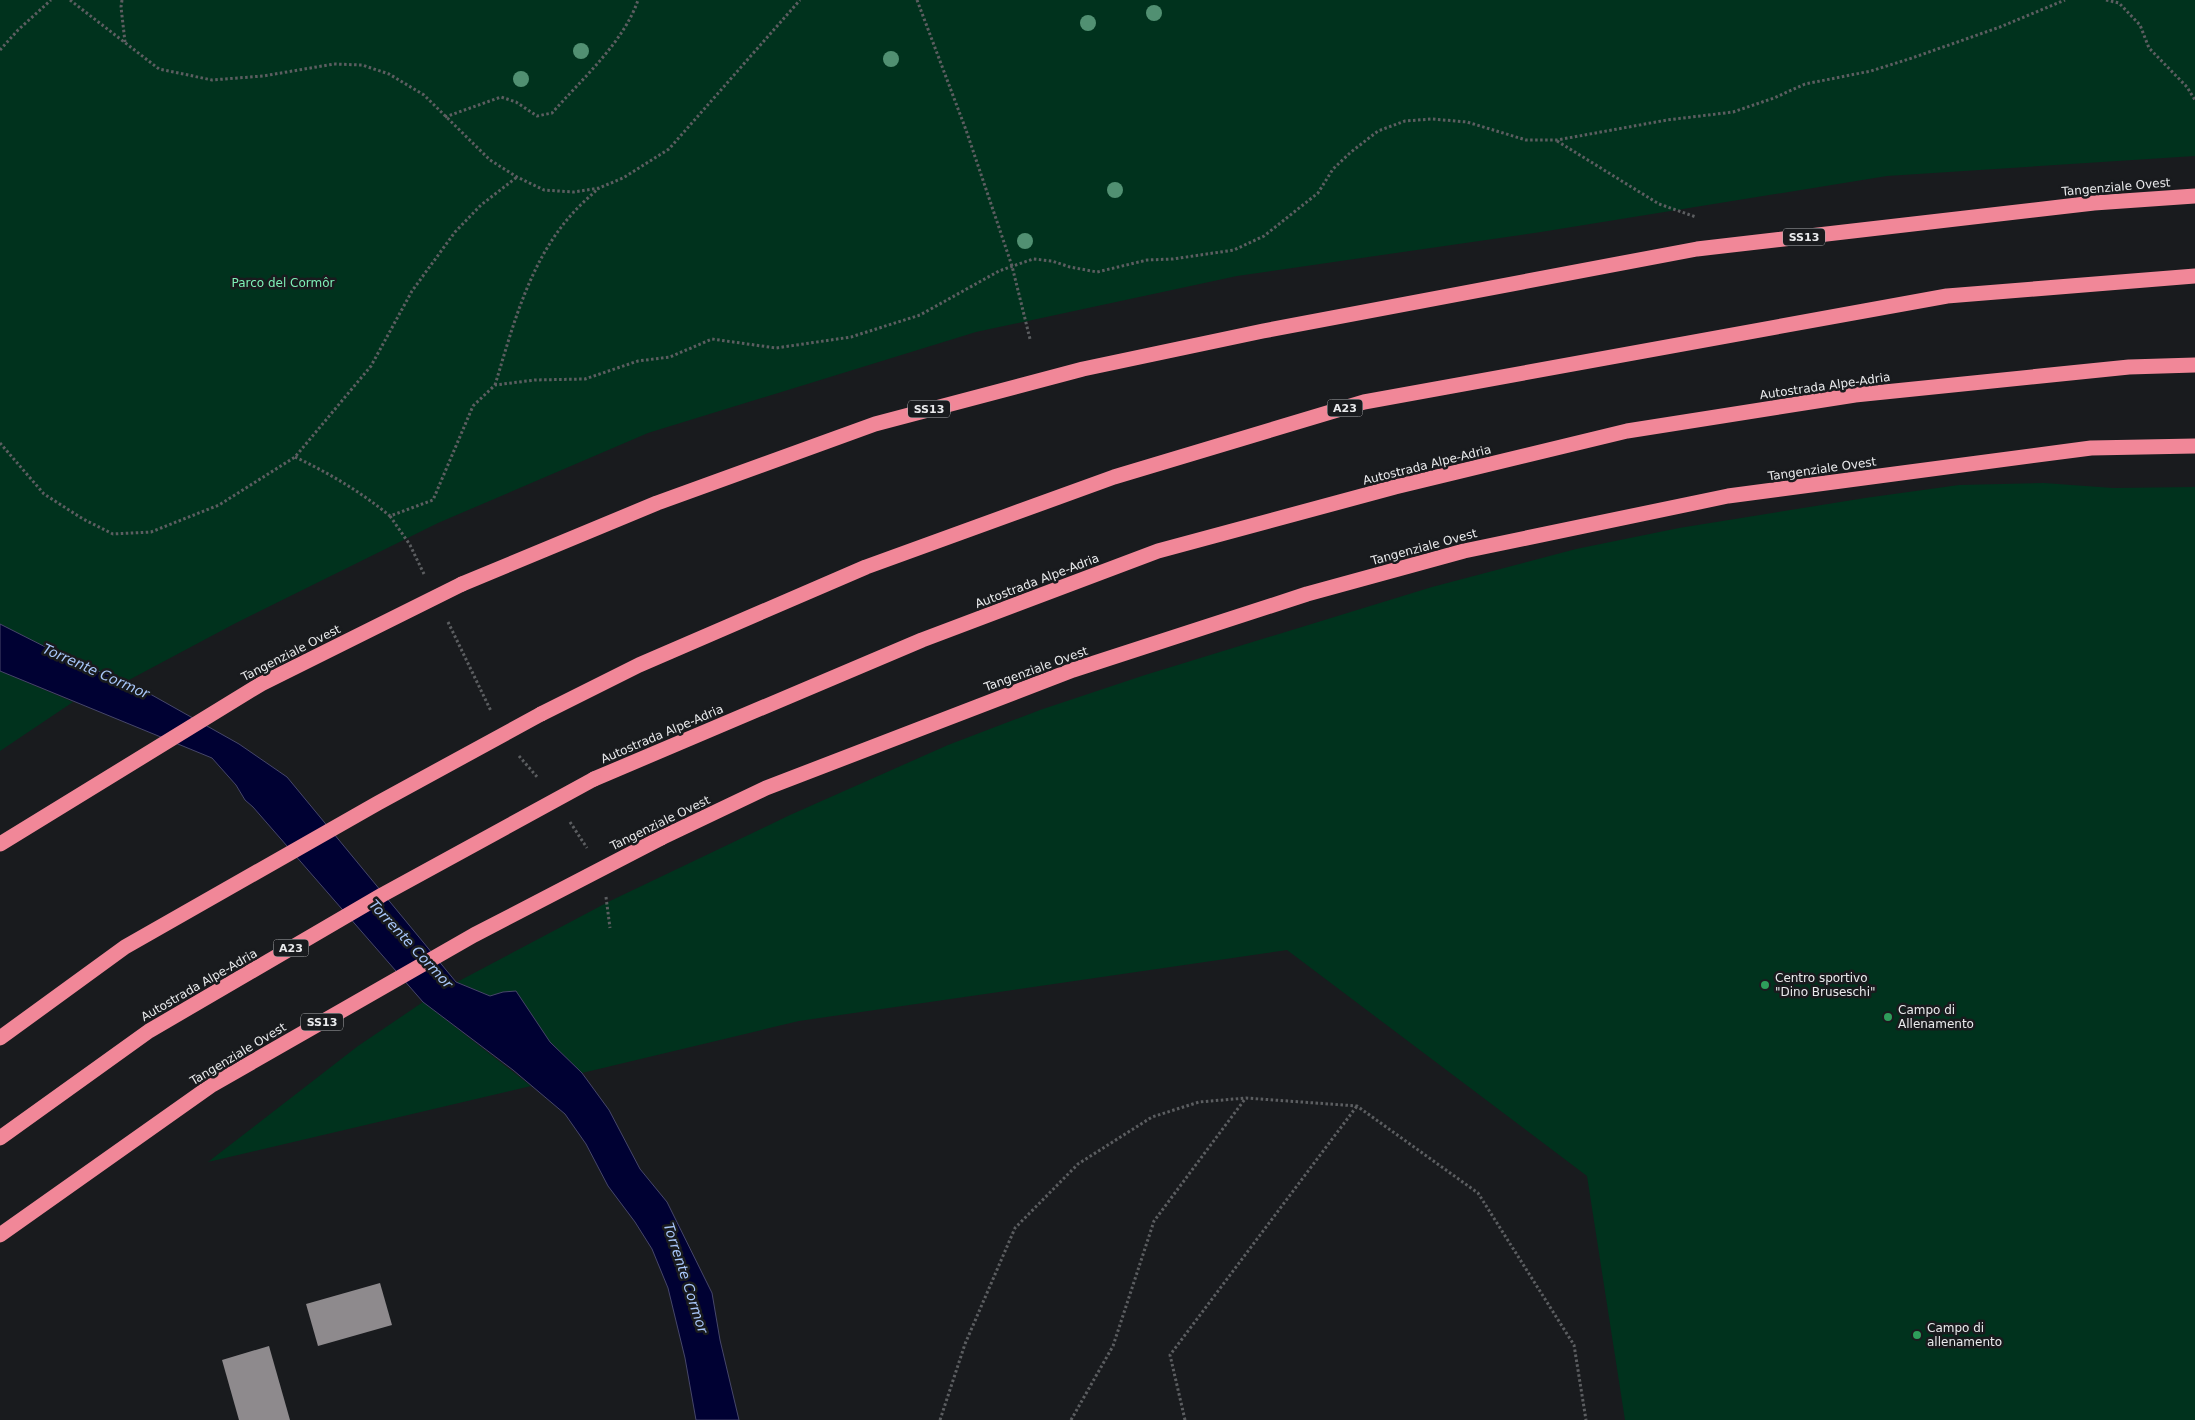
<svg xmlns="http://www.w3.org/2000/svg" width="2195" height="1420" viewBox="0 0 2195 1420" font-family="'DejaVu Sans',sans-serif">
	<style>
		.green { fill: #00321d }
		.water { fill: #000133; stroke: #46476a }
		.building { fill: #8e8a8d }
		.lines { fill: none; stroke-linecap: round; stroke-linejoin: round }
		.path { stroke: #5c5e61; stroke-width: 3; stroke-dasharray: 2.5 2.5; stroke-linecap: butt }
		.highway { stroke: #f18798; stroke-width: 15 }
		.highway-bridge { stroke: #f18798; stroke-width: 15 }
		.tree { fill: #519072 }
		.leisure-dot { fill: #2e9e5b; stroke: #191b1e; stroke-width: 2 }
		.labels { text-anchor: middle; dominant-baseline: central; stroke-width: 5; stroke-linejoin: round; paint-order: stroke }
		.shield { fill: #191b1e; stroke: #abacae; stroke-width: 1 }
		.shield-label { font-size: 11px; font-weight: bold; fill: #e9eaec }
		.street-label { font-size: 12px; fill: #e9eaec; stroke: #191b1e }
		.park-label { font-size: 12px; fill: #7ff0b7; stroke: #191b1e }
		.poi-label { font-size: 12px; fill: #e9eaec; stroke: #191b1e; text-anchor: start }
		.water-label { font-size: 14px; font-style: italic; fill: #a9c7fa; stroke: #191b1e }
	</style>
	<rect width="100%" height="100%" fill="#191b1e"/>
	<!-- green -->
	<g class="green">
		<polygon points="0,0 2195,0 2195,156 1887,176 1541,232 1237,276 976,332 648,433 438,523 234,624 127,681 83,666 0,624"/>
		<polygon points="2044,483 2113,488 2195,487 2195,1420 1625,1420 1587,1176 1287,950 799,1021 582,1073 550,1042 516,991 503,992 490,996 457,982 610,901 790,815 948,745 1040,710 1145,675 1432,587 1576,549 1679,528 1865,498 1959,485"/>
		<polygon points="0,671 73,702 0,751"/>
		<polygon points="423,1002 531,1086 208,1162 358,1046"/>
	</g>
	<!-- water -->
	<polygon class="water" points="0,624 83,666 127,681 239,744 287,777 456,982 490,996 503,992 516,991 550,1042 582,1073 609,1110 640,1169 667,1202 712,1293 720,1340 739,1420 696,1420 685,1358 668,1288 652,1249 635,1222 608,1186 586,1144 565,1114 513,1070 423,1002 253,807 245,800 236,785 212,758 0,671"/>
	<!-- building -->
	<g class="building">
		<polygon points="380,1283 392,1325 318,1346 306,1304"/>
		<polygon points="269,1346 290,1420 239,1420 222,1360"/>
	</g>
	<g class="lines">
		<!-- path -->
		<g class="path">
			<polyline points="70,0 159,69 212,80 263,76 334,64 362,65 389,74 424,95 490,160 517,177 544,190 574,192 599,188 623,178 669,149 800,0"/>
			<polyline points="122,0 121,7 125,42"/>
			<polyline points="917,0 966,130 1012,266 1030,339"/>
			<polyline points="2106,0 2119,3 2140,25 2149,48 2187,87 2195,100"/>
			<polyline points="0,50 18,30 51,0"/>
			<path d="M445 117 501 97 516 102 537 116 552 113C581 80 624 42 638 0"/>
			<polyline points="1557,141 1659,204 1696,217"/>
			<path d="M495 385C513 326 529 262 572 214 580 205 590 196 599 188"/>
			<polyline points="0,443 44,494 83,519 113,534 151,532 219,505 295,457 371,366 412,291 455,232 481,205 517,177"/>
			<path d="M295 457C329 473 361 492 390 516L433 500 473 406 495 385 535 380 585 379 638 361 670 357 712 339 776 348 851 337 920 315 999 271 1033 259 1052 261 1070 267 1097 272 1147 260 1173 259 1234 250 1264 236 1318 193 1333 169 1351 152 1378 131 1405 121 1432 119 1467 122 1526 140H1557L1667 120 1733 112 1774 98 1805 84 1871 71 1912 58 2000 27 2065 0"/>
			<polyline points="390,516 410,545 424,574"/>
			<polyline points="448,622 491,711"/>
			<polyline points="519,756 538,778"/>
			<polyline points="570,822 587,848"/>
			<polyline points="606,897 610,928"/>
			<polyline points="940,1420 965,1344 1015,1228 1078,1164 1152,1117 1199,1102 1246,1098 1357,1106 1478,1193 1574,1345 1586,1420"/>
			<polyline points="1071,1420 1113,1346 1154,1221 1245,1099"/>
			<polyline points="1185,1420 1170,1355 1357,1106"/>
		</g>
		<!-- highway -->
		<g class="highway">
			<polyline points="462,584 657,503 875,424 1083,369 1263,331 1697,249 2094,203 2195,196"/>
			<polyline points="541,714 639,665 866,567 1114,477 1364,402 1947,296 2195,276"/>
			<polyline points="594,779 922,640 1158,551 1395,487 1627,431 1855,395 2129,367 2195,365"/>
			<polyline points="661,838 766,788 1073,670 1307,594 1464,551 1728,496 2091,448 2195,446"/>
		</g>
		<!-- highway-bridge -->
		<g class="highway-bridge">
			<polyline points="0,844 261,684 462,584"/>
			<polyline points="0,1038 125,947 378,803 541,714"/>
			<polyline points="0,1138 149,1031 382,895 594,779"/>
			<polyline points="0,1235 212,1085 474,935 661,838"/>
		</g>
	</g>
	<!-- trees -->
	<g class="tree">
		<circle cx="1154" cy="13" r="8"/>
		<circle cx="1088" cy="23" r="8"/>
		<circle cx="581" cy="51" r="8"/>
		<circle cx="891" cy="59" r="8"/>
		<circle cx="521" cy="79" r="8"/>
		<circle cx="1115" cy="190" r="8"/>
		<circle cx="1025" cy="241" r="8"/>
	</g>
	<!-- markers -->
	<g class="leisure-dot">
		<circle cx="1765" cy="985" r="5"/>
		<circle cx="1888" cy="1017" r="5"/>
		<circle cx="1917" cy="1335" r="5"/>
	</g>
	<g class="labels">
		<!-- shield labels -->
		<g class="shield">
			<rect x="1783" y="228.5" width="42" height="17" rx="4"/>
			<rect x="1327.5" y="399.5" width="35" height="17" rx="4"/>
			<rect x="908" y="400.5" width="42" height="17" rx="4"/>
			<rect x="273.5" y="939.5" width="35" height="17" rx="4"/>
			<rect x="301" y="1013.5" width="42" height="17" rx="4"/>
		</g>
		<g class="shield-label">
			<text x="1804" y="237">SS13</text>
			<text x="1345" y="408">A23</text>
			<text x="929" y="409">SS13</text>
			<text x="291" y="948">A23</text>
			<text x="322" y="1022">SS13</text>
		</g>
		<!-- street labels -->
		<g class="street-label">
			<text transform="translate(2116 187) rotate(-5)">Tangenziale Ovest</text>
			<text transform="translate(1825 386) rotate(-8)">Autostrada Alpe-Adria</text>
			<text transform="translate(1427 465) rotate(-14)">Autostrada Alpe-Adria</text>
			<text transform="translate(1822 469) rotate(-8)">Tangenziale Ovest</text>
			<text transform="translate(1424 547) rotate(-15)">Tangenziale Ovest</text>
			<text transform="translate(1037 581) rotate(-21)">Autostrada Alpe-Adria</text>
			<text transform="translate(291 653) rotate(-27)">Tangenziale Ovest</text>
			<text transform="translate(1036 669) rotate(-20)">Tangenziale Ovest</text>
			<text transform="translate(662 734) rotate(-23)">Autostrada Alpe-Adria</text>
			<text transform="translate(660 823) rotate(-26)">Tangenziale Ovest</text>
			<text transform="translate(199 985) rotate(-30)">Autostrada Alpe-Adria</text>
			<text transform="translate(238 1054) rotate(-31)">Tangenziale Ovest</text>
		</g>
		<!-- park labels -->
		<g class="park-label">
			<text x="283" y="283">Parco del Cormôr</text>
		</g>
		<!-- poi labels -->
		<g class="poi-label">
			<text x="1775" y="978">Centro sportivo<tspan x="1775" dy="14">"Dino Bruseschi"</tspan></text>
			<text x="1898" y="1010">Campo di<tspan x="1898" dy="14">Allenamento</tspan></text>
			<text x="1927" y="1328">Campo di<tspan x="1927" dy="14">allenamento</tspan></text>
		</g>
		<!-- water labels -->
		<g class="water-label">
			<text transform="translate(96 671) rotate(24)">Torrente Cormor</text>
			<text transform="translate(411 944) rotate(47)">Torrente Cormor</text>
			<text transform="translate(686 1278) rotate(72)">Torrente Cormor</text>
		</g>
	</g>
</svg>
